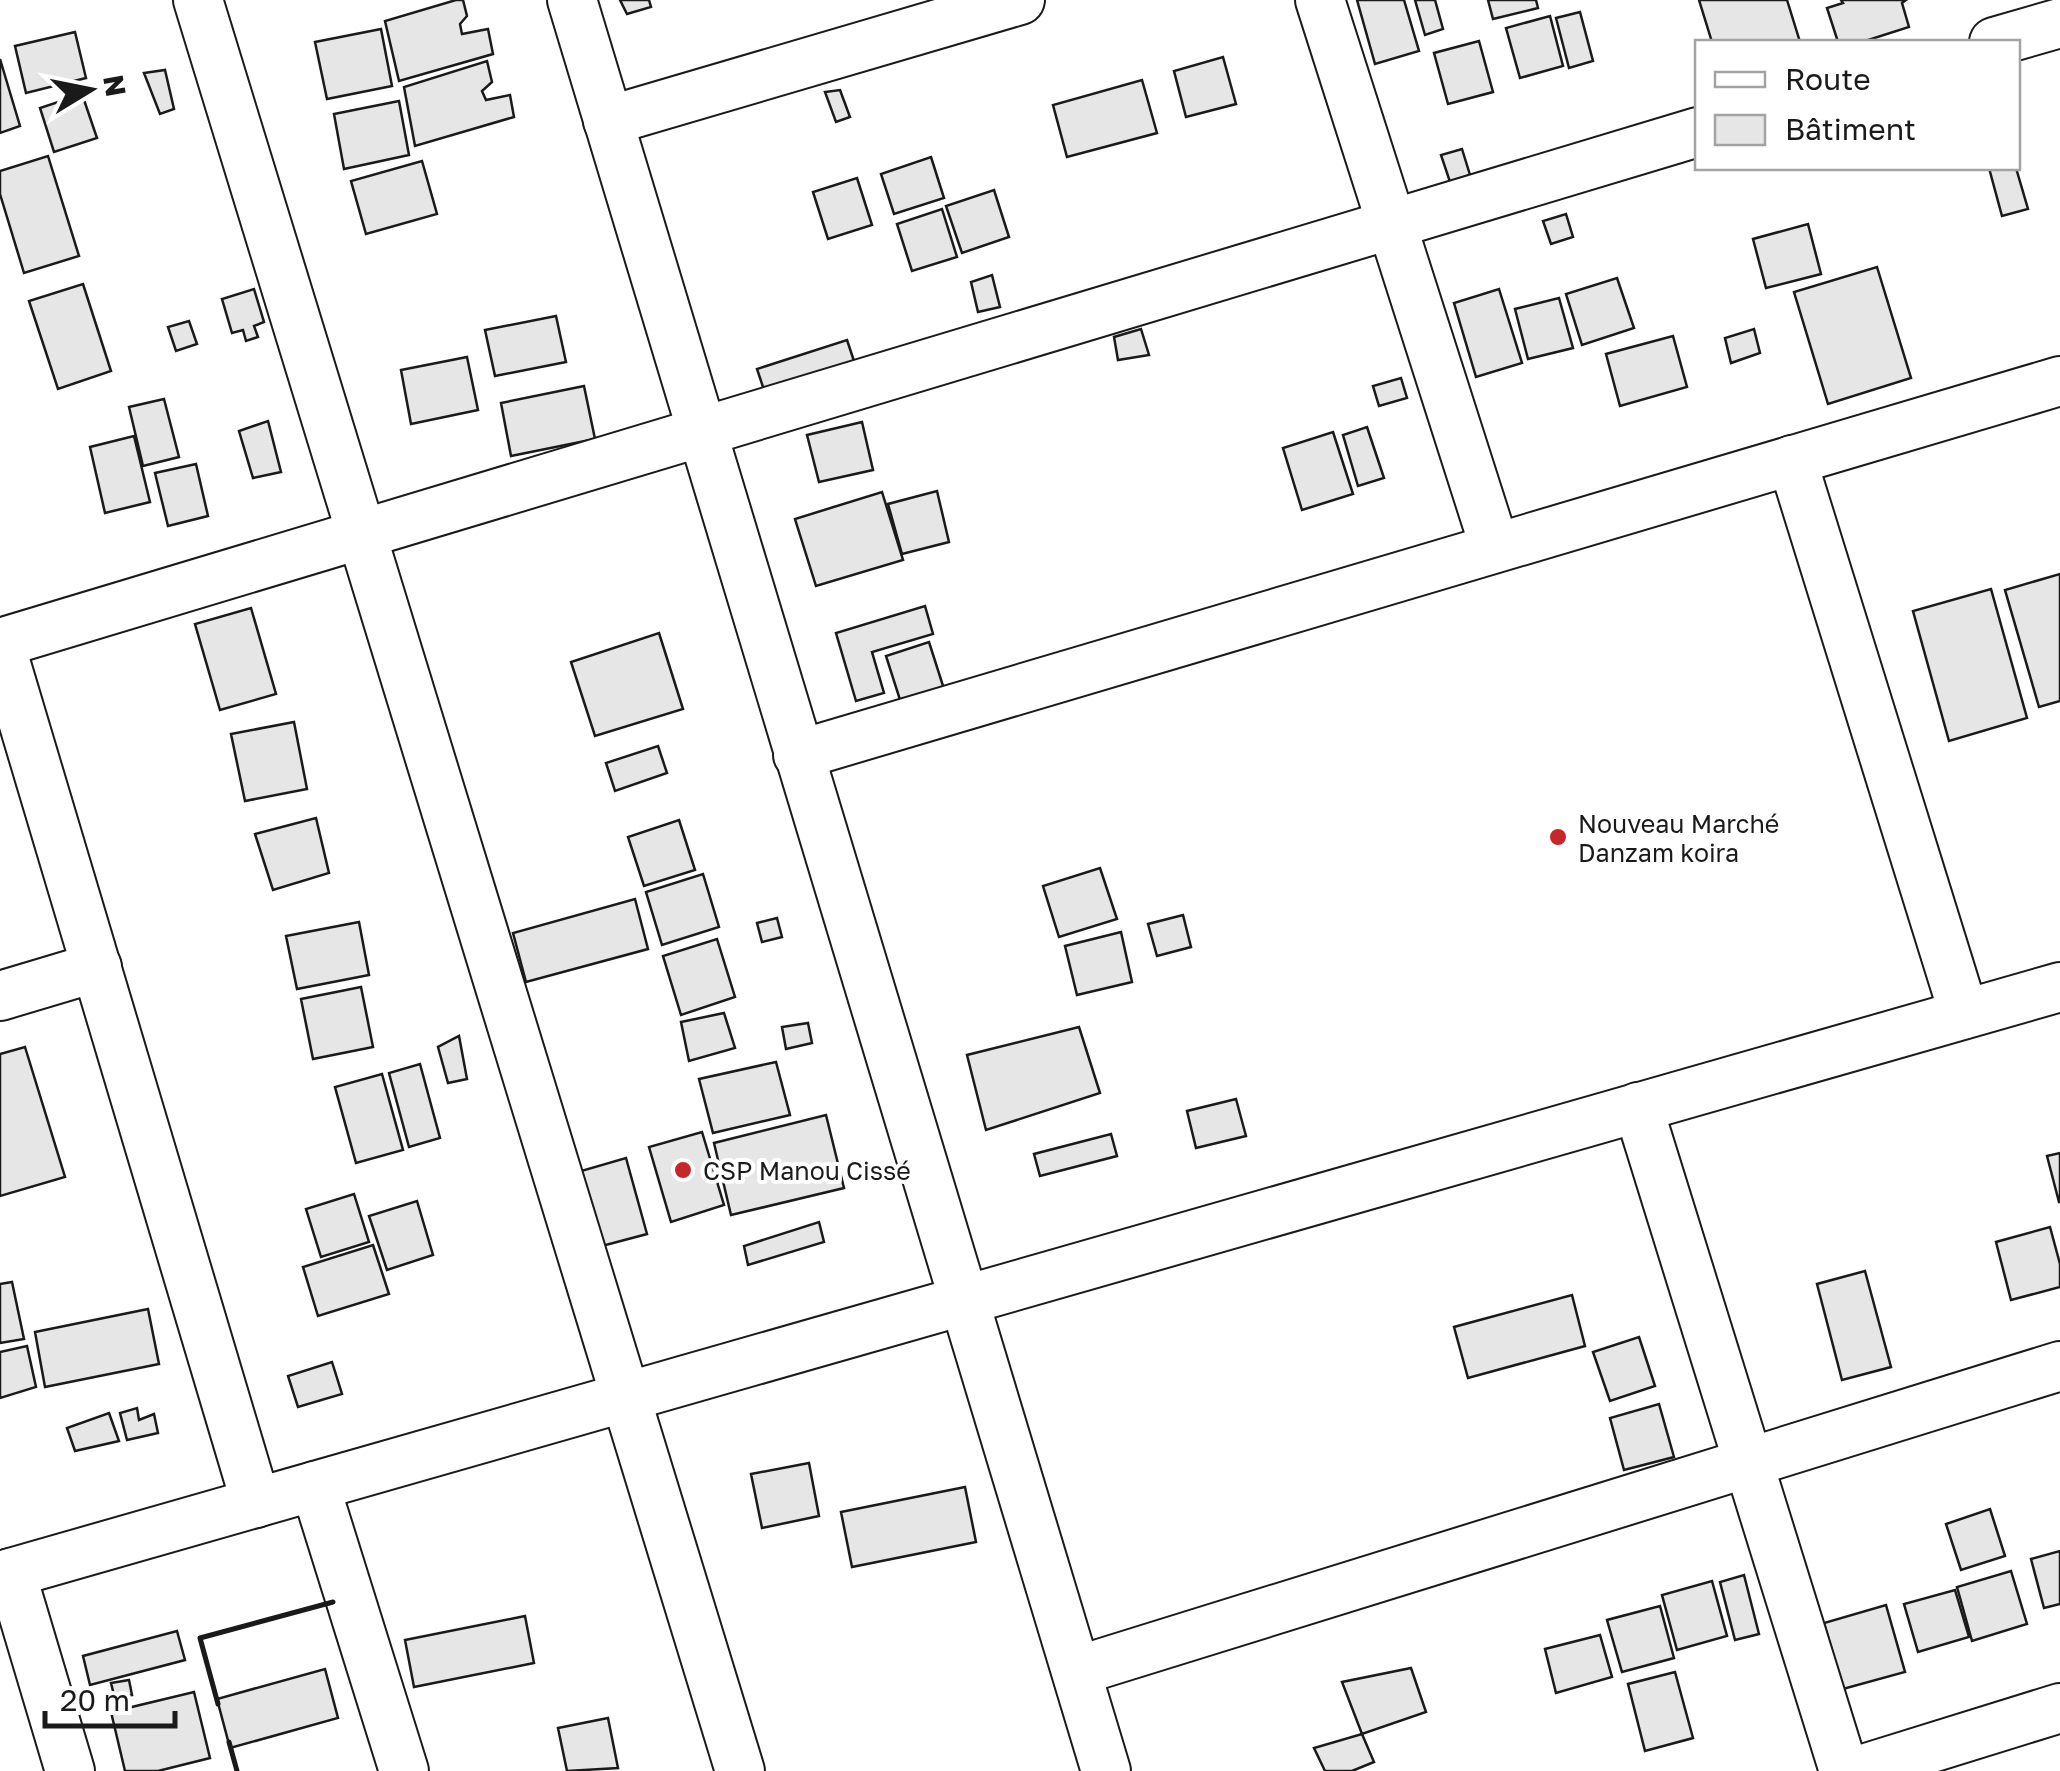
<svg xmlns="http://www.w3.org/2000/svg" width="2060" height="1771" viewBox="0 0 2060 1771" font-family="'Golos Text',sans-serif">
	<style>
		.building { fill: #e6e6e6; stroke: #1a1a1a; stroke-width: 2.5 }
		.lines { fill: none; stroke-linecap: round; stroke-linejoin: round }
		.minor-casing { stroke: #1a1a1a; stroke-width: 52 }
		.minor { stroke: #fff; stroke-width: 48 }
		.wall { stroke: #1a1a1a; stroke-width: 5 }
		.poi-dot { fill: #c62828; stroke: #fff; stroke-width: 4 }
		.labels { text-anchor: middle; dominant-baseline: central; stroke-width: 8; stroke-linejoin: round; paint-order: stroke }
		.poi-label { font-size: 25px; fill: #1a1a1a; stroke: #fff; text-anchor: start }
	</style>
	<rect width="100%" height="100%" fill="#fff"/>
	<!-- building -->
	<g class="building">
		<polygon points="456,0 463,0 467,16 460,24 462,34 488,29 493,54 399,81 385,21"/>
		<polygon points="620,0 649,0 651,7 627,14"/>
		<polygon points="1357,0 1404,0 1419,51 1375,64"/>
		<polygon points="1415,0 1435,0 1443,29 1425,35"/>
		<polygon points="1488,0 1536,0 1538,8 1493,19"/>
		<polygon points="1699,0 1787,0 1800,42 1712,42"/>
		<polygon points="1841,0 1906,0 1902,3 1909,27 1862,42 1838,42 1827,8 1843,3"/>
		<polygon points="1580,12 1593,61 1569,68 1556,18"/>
		<polygon points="1550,16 1563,66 1520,78 1506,28"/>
		<polygon points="381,29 392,86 327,99 315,42"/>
		<polygon points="75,32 86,78 26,93 15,46"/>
		<polygon points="1479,41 1493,92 1448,104 1434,53"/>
		<polygon points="1223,57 1236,104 1186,117 1174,71"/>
		<polygon points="0,59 20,126 0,133"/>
		<polygon points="487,61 492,82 482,91 486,100 510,95 514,117 415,146 404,87"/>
		<polygon points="165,70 174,109 160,114 144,73"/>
		<polygon points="1142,80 1157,133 1067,157 1053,105"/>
		<polygon points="840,90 850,117 836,122 825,92"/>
		<polygon points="82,94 97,138 54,152 40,108"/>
		<polygon points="399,101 409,155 344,169 334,114"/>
		<polygon points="1462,149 1470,175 1450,182 1441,155"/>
		<polygon points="48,156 79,256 24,273 0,194 0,171"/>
		<polygon points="931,157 944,198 894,214 881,174"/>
		<polygon points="422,161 437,214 366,234 351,181"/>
		<polygon points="1989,168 2016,168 2028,209 2002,216"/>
		<polygon points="857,178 872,225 828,239 813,192"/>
		<polygon points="994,190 1009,237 962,253 946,206"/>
		<polygon points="942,209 957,257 912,271 897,224"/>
		<polygon points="1566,214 1573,237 1551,244 1543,221"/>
		<polygon points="1808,224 1821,274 1766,288 1753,239"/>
		<polygon points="1877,267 1911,378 1828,404 1794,292"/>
		<polygon points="992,275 1000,307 978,312 971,282"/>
		<polygon points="1617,278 1634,328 1582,345 1566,294"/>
		<polygon points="83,284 111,371 58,389 29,301"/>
		<polygon points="254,289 264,322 254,326 258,337 246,341 243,330 232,333 222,299"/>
		<polygon points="1499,289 1522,363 1476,377 1454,303"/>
		<polygon points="1559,298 1573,348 1528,359 1515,309"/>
		<polygon points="556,316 566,362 495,376 485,330"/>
		<polygon points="189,321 197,344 176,351 168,327"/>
		<polygon points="1141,329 1149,355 1118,360 1114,337"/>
		<polygon points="1754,329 1760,353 1731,363 1725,338"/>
		<polygon points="1673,336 1687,387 1620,406 1606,354"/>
		<polygon points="847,340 854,361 764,390 757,369"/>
		<polygon points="467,357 478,410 411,424 401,370"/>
		<polygon points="1401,378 1407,398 1379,406 1373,386"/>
		<polygon points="584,386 595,439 511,456 501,403"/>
		<polygon points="164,399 179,457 143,466 129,407"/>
		<polygon points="268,421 281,472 253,478 239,431"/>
		<polygon points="862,422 873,470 819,482 807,435"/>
		<polygon points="1367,427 1384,478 1358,486 1343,435"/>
		<polygon points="1333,432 1353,494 1302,510 1283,448"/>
		<polygon points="134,436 150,502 105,513 90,447"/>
		<polygon points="196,464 208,516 168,526 155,473"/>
		<polygon points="937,491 949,542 902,554 888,504"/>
		<polygon points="882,492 903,560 816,586 795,519"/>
		<polygon points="2060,574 2060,701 2039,707 2005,590"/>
		<polygon points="1991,589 2027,718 1949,741 1913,611"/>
		<polygon points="925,606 933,634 872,652 884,693 856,701 836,633"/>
		<polygon points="251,608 276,694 220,710 195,624"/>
		<polygon points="659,633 683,709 595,736 571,662"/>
		<polygon points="929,642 944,689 901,703 886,656"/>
		<polygon points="294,722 307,789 245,801 231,734"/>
		<polygon points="658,746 667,773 615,791 606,763"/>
		<polygon points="316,818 329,873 273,890 255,834"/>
		<polygon points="679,820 695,870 644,886 628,837"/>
		<polygon points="1100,868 1117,919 1059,937 1043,886"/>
		<polygon points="703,874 719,927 662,945 646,892"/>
		<polygon points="635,899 648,949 526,982 513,933"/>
		<polygon points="1183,915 1191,947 1157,956 1148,924"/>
		<polygon points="777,918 782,937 762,942 757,923"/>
		<polygon points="359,922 369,975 297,989 286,936"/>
		<polygon points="1121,932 1132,982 1077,995 1065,946"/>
		<polygon points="717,939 735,997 681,1015 663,956"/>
		<polygon points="361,987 373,1047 313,1059 301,999"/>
		<polygon points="724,1013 735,1048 689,1061 681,1022"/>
		<polygon points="808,1023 812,1043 786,1049 782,1027"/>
		<polygon points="1079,1027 1100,1093 986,1130 967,1055"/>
		<polygon points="459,1036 467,1079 448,1083 438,1047"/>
		<polygon points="25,1047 65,1177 0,1196 0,1054"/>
		<polygon points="776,1062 790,1115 713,1133 699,1079"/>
		<polygon points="420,1064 440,1138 409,1147 389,1073"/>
		<polygon points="382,1074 403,1150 356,1163 335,1087"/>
		<polygon points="1236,1099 1246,1136 1196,1148 1187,1111"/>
		<polygon points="826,1115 844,1188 731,1215 714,1143"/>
		<polygon points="702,1132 724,1205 671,1222 649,1147"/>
		<polygon points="1111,1134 1117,1156 1040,1176 1034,1154"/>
		<polygon points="2060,1153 2060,1202 2059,1202 2047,1156"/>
		<polygon points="626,1158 647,1234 602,1246 581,1171"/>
		<polygon points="354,1194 369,1242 321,1257 306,1209"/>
		<polygon points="417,1201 433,1255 387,1270 369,1216"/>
		<polygon points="819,1222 824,1242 748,1265 744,1246"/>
		<polygon points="2050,1227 2060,1264 2060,1287 2011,1300 1996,1242"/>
		<polygon points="373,1245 389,1294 318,1316 303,1267"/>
		<polygon points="1865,1271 1891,1367 1842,1380 1817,1284"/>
		<polygon points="12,1282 24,1339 0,1343 0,1284"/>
		<polygon points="1572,1295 1585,1346 1468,1378 1454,1327"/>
		<polygon points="148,1309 159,1364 45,1387 35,1332"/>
		<polygon points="1639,1337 1655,1386 1610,1401 1593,1352"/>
		<polygon points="27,1346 36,1387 0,1398 0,1352"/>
		<polygon points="332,1362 342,1394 298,1407 288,1376"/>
		<polygon points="1659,1404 1674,1457 1624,1470 1610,1418"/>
		<polygon points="137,1408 139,1420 154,1414 158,1433 127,1440 120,1413"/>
		<polygon points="109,1413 119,1441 75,1451 67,1428"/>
		<polygon points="809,1463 819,1516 762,1528 751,1474"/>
		<polygon points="965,1487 976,1542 852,1567 841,1512"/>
		<polygon points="1990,1509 2005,1556 1961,1570 1946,1524"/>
		<polygon points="2060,1551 2060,1604 2044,1608 2031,1559"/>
		<polygon points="2011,1571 2027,1624 1972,1641 1957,1587"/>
		<polygon points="1744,1575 1759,1634 1735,1640 1720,1582"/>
		<polygon points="1712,1581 1727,1636 1677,1650 1662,1595"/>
		<polygon points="1955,1590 1969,1637 1918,1652 1904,1604"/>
		<polygon points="1886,1605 1905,1672 1843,1689 1824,1623"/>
		<polygon points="1660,1606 1674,1658 1622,1672 1607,1620"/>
		<polygon points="525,1616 534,1663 414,1687 405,1640"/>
		<polygon points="177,1631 185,1660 90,1685 83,1656"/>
		<polygon points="1600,1635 1612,1677 1556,1693 1545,1649"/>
		<polygon points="1411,1668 1426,1712 1362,1734 1342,1682"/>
		<polygon points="325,1669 338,1718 230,1748 217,1699"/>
		<polygon points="1675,1672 1693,1738 1645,1751 1628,1684"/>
		<polygon points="129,1680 132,1695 115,1699 111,1683"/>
		<polygon points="194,1692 210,1758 158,1771 125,1771 111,1712"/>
		<polygon points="608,1718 618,1768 567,1771 558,1728"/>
		<polygon points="1362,1734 1374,1762 1352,1771 1325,1771 1314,1748"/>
	</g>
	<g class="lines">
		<defs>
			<g id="minor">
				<polyline points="198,0 740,1771"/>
				<polyline points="572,0 1106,1771"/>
				<polyline points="1320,0 1495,548"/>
				<polyline points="1994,42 2060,23"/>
				<polyline points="608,121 1020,0"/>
				<polyline points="1792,460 1964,1014"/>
				<polyline points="0,643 1698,132"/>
				<polyline points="0,644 256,1503"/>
				<polyline points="798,755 2060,381"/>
				<polyline points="0,996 97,967"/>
				<polyline points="1638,1107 1844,1771"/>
				<polyline points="315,1486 404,1771"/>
				<polyline points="11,1573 70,1771"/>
				<polyline points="0,1576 2060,987"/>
				<polyline points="1077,1671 2060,1366"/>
				<polyline points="1857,1771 2060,1708"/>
			</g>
		</defs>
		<!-- minor casing -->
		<use href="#minor" class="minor-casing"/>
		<!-- minor -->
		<use href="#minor" class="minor"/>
		<!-- wall -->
		<g class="wall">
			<polyline points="218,1704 200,1638 333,1602"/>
			<polyline points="229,1742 237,1771"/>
		</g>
	</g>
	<!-- markers -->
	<g class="poi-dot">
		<circle cx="1558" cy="837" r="10"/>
		<circle cx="683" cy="1170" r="10"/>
	</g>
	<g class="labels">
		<!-- poi labels -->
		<g class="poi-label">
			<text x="1578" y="823">Nouveau Marché<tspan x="1578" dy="29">Danzam koira</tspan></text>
			<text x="703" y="1170">CSP Manou Cissé</text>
		</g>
	</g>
	<!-- legend -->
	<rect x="1695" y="40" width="325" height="130" fill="#ffffff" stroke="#a3a3a3" stroke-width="2.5"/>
	<rect x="1715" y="72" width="50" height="15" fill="#ffffff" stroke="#a3a3a3" stroke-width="2.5"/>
	<text x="1785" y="90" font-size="30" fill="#1a1a1a">Route</text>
	<rect x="1715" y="115" width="50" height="30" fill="#e6e6e6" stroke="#a3a3a3" stroke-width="2.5"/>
	<text x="1785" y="140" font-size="30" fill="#1a1a1a">Bâtiment</text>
	<!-- north arrow -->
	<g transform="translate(90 90) rotate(80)" stroke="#ffffff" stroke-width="8" paint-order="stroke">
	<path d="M0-8L18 38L0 25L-18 38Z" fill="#1a1a1a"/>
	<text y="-15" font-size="28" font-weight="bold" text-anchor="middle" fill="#1a1a1a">N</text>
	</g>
	<!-- scale -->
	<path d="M45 1711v15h130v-15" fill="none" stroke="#1a1a1a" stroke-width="5"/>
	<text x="60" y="1711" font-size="30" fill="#1a1a1a" stroke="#ffffff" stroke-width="8" paint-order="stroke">20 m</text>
</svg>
